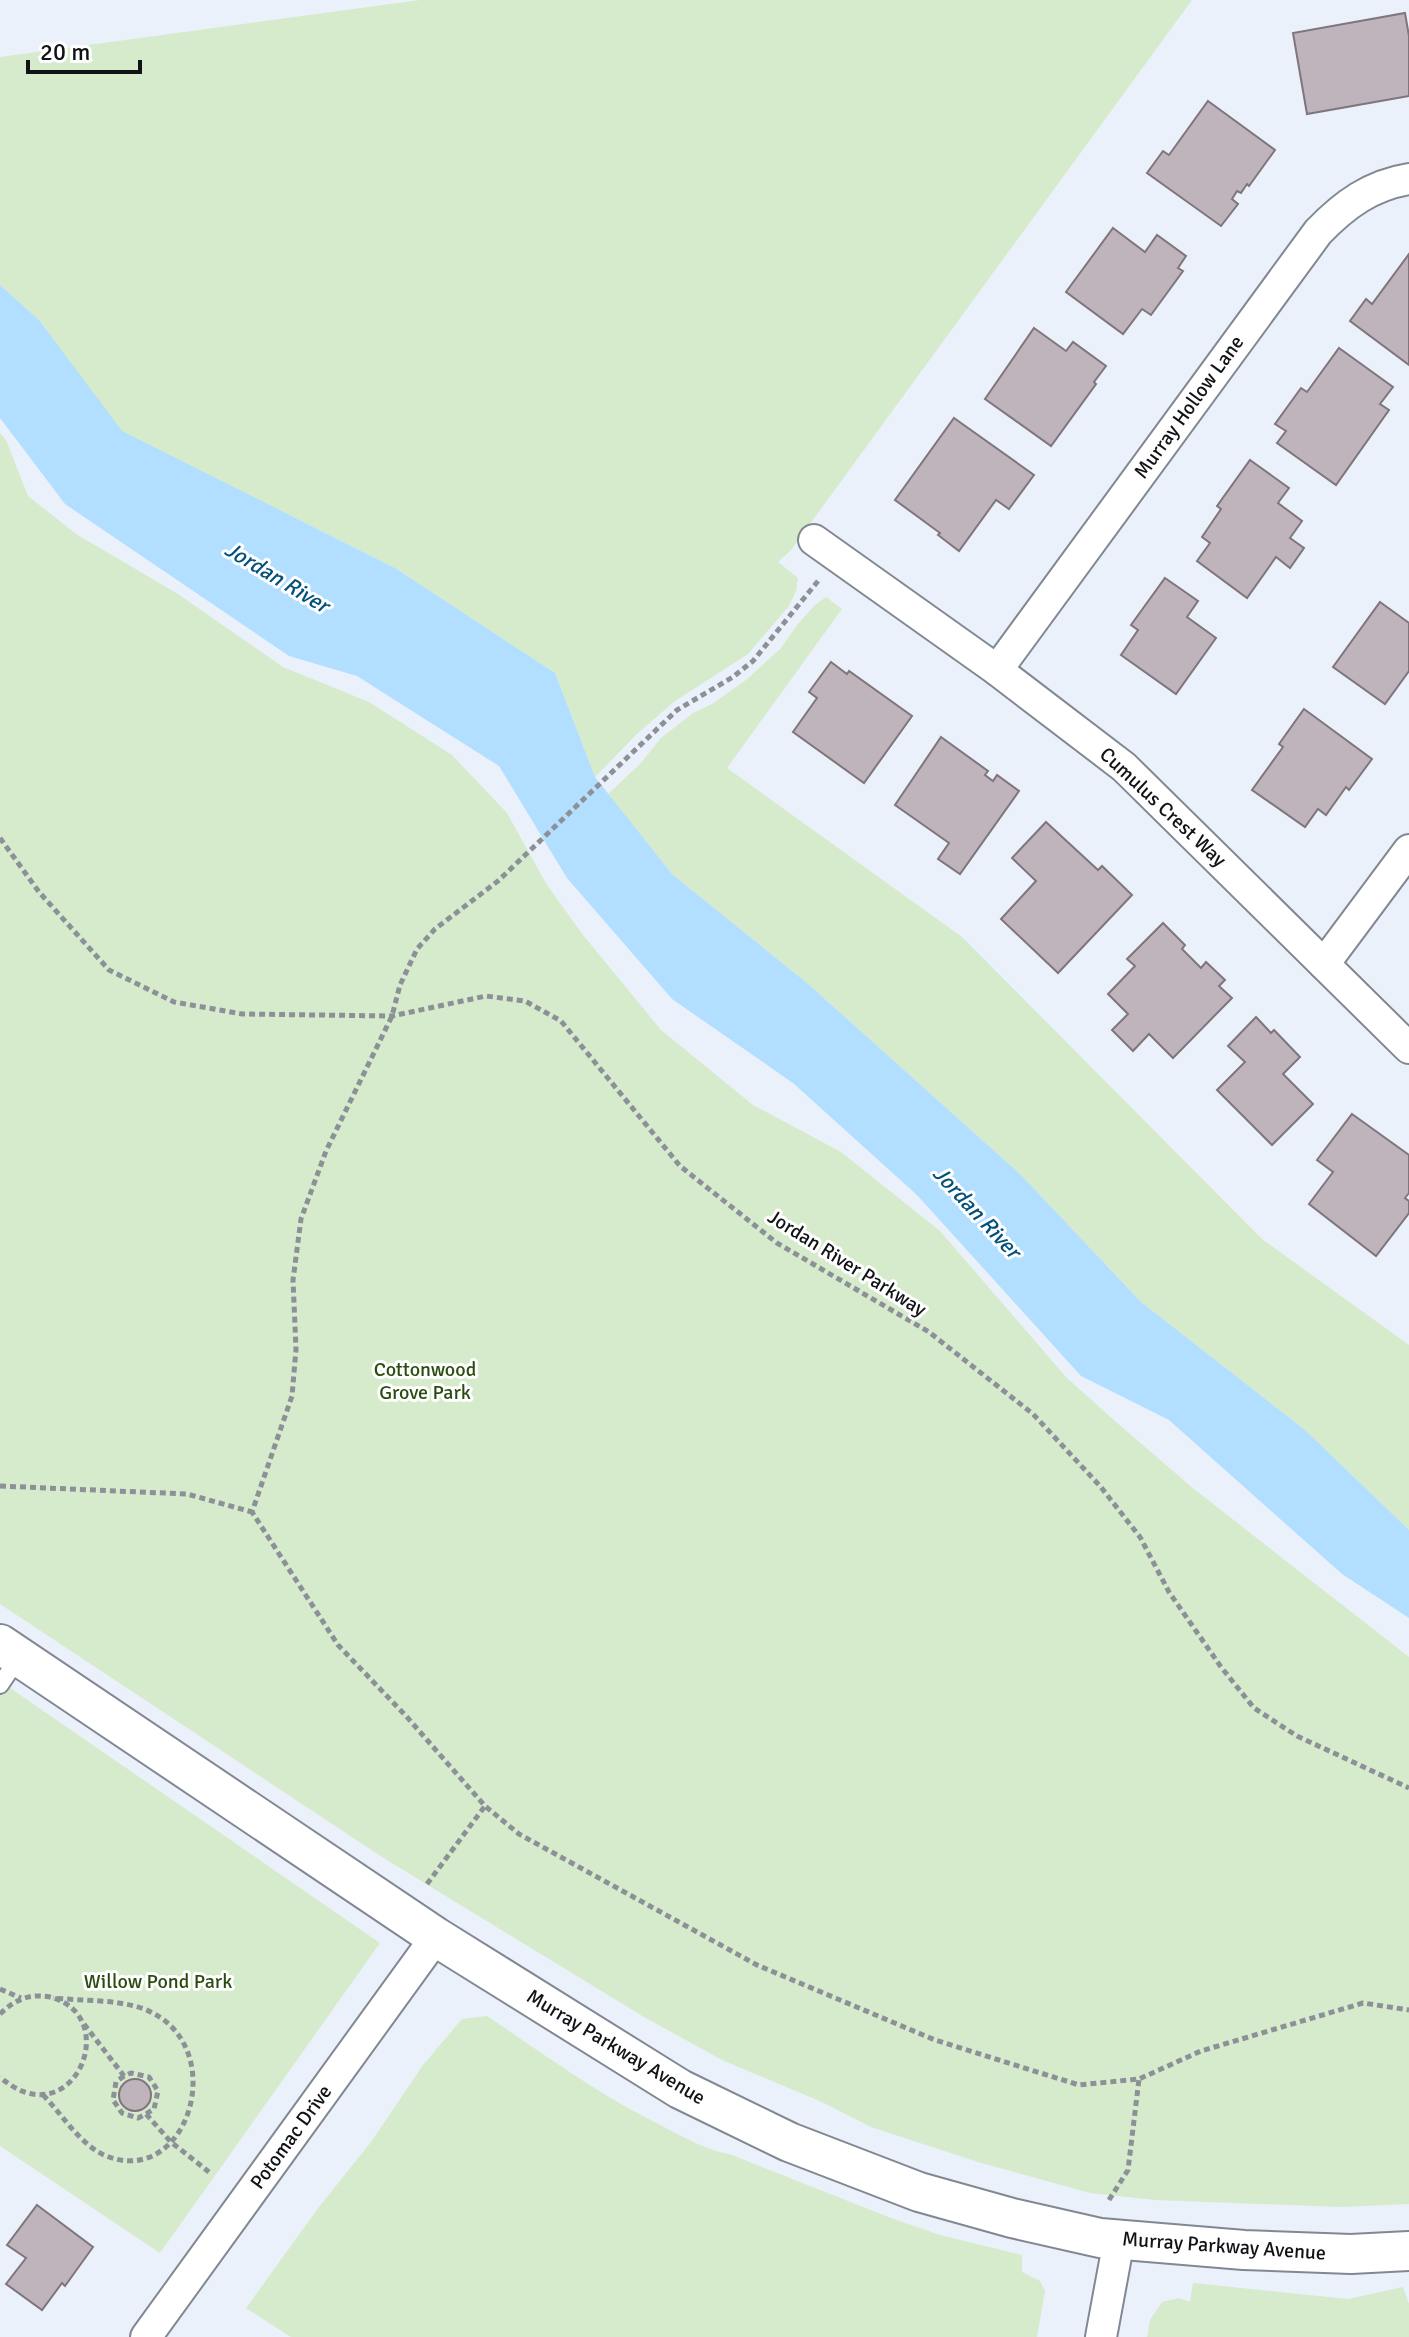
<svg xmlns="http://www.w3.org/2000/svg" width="1409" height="2337" viewBox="0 0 1409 2337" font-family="Signika,sans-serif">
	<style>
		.green { fill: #d6eacc }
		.water { fill: #b2deff }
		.building { fill: #bfb4bc; stroke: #7f757c; stroke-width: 2 }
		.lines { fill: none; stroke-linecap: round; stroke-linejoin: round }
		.service-casing { stroke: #828891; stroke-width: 20 }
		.minor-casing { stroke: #828891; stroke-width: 34 }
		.tertiary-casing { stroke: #828891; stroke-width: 42 }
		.path { stroke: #8c9198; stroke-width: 5; stroke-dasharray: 6 4; stroke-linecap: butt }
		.service { stroke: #fff; stroke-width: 16 }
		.minor { stroke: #fff; stroke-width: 30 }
		.tertiary { stroke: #fff; stroke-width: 38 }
		.labels { text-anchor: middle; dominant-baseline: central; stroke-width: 6; stroke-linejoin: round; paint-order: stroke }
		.street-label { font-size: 20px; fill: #101215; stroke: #fefefe }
		.park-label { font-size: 20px; fill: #2a4c11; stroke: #fefefe }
		.water-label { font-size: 22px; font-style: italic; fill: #03517a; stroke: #fefefe }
	</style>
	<rect width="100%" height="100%" fill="#ebf1fb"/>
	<!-- green -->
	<g class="green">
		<polygon points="420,0 1192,0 791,550 778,562 798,578 796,591 789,606 748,654 675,701 638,733 595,777 555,673 395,568 121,431 39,320 0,285 0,57"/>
		<polygon points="0,433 6,440 28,496 76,534 178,594 283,667 369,702 452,755 507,813 547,885 583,935 661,1030 753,1105 841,1152 940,1231 1066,1377 1116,1422 1194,1489 1409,1657 1409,2204 1341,2207 1155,2200 1090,2193 978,2162 871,2127 822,2102 722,2060 644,2017 382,1857 0,1604"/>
		<polygon points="826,597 842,609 727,768 962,937 1262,1239 1409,1345 1409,1530 1305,1430 1141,1302 1021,1175 807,983 672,874 608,794 640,764 661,738 693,713 712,704 746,680 781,648 797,625 815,605"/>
		<polygon points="0,1681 380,1943 160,2253 0,2146"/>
		<path d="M487 2016C545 2055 601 2096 664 2127 687 2139 707 2150 732 2155L891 2218 940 2235 1022 2255V2272L1040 2281 1045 2291 1037 2337H291L246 2308 319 2207 371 2142 423 2065 462 2019Z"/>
		<polygon points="1193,2283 1348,2299 1403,2287 1409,2304 1409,2337 1147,2337 1150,2320 1162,2302 1179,2298 1190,2302"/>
	</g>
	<!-- water -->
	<polygon class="water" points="0,285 39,320 122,431 395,568 555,673 595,777 672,874 807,983 1021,1175 1141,1302 1305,1430 1409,1530 1409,1618 1342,1574 1169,1420 1081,1376 917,1195 793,1083 672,999 567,878 499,766 357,676 289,656 65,504 0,418"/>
	<!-- building -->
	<g class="building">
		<polygon points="1405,13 1409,36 1409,96 1307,114 1293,33"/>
		<polygon points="1208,101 1275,150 1249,186 1247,184 1241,193 1237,191 1232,199 1238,204 1221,226 1147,173 1163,151 1169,155"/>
		<polygon points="1113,228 1145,252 1157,235 1186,256 1178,268 1183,271 1151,315 1142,309 1123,334 1066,292"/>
		<polygon points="1409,254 1409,365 1350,321 1366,299 1372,304"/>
		<polygon points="1034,328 1066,351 1073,342 1106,366 1094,382 1096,384 1051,446 985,399"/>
		<polygon points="1339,348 1393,387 1380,404 1389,410 1336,485 1277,443 1286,431 1275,424 1301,388 1307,392"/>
		<polygon points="954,418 1034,475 1009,509 996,500 959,551 938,535 940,533 895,500"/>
		<polygon points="1250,460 1289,488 1278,503 1302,521 1290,538 1304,548 1290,568 1276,557 1247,598 1197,561 1210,543 1202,537 1221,509 1217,506"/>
		<polygon points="1165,578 1198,601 1187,617 1216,638 1176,694 1121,655 1138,630 1131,625"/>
		<polygon points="1380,602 1409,623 1409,671 1385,704 1333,667"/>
		<polygon points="831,662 847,674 849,671 912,716 864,783 793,732 817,698 809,692"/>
		<polygon points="1304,709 1372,759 1349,790 1346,787 1326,815 1318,809 1305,827 1252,790 1283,747 1279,744"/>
		<polygon points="941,737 988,771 985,775 993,781 997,775 1019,791 960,874 938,859 949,843 895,805"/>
		<polygon points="1046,822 1098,870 1102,866 1132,895 1058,973 1001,919 1036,881 1012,858"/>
		<polygon points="1163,923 1185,945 1182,949 1201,968 1206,962 1225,980 1219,986 1232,998 1173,1058 1149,1034 1133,1051 1112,1030 1128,1014 1108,994 1135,966 1127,959"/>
		<polygon points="1256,1017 1271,1033 1274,1030 1300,1057 1283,1074 1313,1104 1272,1145 1217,1090 1245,1062 1228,1046"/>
		<polygon points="1352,1114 1409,1155 1409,1193 1405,1198 1409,1201 1409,1213 1376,1256 1309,1204 1333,1172 1317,1160"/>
		<circle cx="135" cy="2095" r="16"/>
		<polygon points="37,2205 93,2247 65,2286 62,2283 42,2310 6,2284 26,2258 7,2245"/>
	</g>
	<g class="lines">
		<defs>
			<polyline id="service" points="0,1685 19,1657"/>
			<g id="minor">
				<polyline points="814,540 997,670 1124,767 1409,1048"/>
				<path d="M997 670 1318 232C1344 205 1371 185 1409 179"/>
				<polyline points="1324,964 1409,850"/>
				<polyline points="146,2337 436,1937"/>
				<polyline points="1101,2337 1119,2240"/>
			</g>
			<polyline id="tertiary" points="0,1644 436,1937 680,2089 789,2142 919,2192 1012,2218 1100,2238 1244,2250 1351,2254 1409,2251"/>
		</defs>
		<!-- service casing -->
		<use href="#service" class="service-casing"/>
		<!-- minor casing -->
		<use href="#minor" class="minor-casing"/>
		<!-- tertiary casing -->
		<use href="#tertiary" class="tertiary-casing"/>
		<!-- path -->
		<g class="path">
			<polyline points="818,581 753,661 733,677 677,710 498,881 435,929 417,949 400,985 392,1016 326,1151 301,1219 293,1280 296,1349 292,1396 252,1512 338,1645 406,1716 485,1806 519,1834 757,1965 935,2040 1079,2085 1139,2079 1201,2051 1363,2003 1409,2010"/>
			<polyline points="0,838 39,892 109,970 174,1002 242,1014 392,1016 486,996 525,1001 561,1021 680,1166 777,1243 929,1332 1033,1414 1100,1486 1140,1537 1169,1592 1221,1667 1254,1708 1297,1736 1409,1788"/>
			<polyline points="0,1486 187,1494 252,1512"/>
			<polyline points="427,1884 485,1806"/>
			<polyline points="0,1989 21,1998"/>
			<path d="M0 2014C14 2000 30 1993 50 1997 125 2016 72 2140 0 2077"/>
			<polyline points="84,2024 124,2076 131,2073 149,2077 158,2091 154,2109 146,2114"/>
			<polyline points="124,2076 116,2082 113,2100 122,2113 138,2118 146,2114 171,2142 209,2172"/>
			<path d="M43 2095C63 2115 81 2147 109 2157 190 2186 232 2043 144 2009 116 1999 82 2001 53 1998"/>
			<polyline points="1109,2200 1128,2170 1139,2079"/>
		</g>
		<!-- service -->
		<use href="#service" class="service"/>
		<!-- minor -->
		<use href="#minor" class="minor"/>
		<!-- tertiary -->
		<use href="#tertiary" class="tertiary"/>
	</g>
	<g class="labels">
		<!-- street labels -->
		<g class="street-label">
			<text transform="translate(1189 407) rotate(-54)">Murray Hollow Lane</text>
			<text transform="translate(1163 807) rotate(43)">Cumulus Crest Way</text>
			<text transform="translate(847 1263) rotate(32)">Jordan River Parkway</text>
			<text transform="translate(616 2047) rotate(31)">Murray Parkway Avenue</text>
			<text transform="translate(291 2137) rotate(-54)">Potomac Drive</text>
			<text transform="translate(1224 2246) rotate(4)">Murray Parkway Avenue</text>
		</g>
		<!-- park labels -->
		<g class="park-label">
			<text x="425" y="1369">Cottonwood<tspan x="425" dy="23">Grove Park</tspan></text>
			<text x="158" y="1981">Willow Pond Park</text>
		</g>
		<!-- water labels -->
		<g class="water-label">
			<text transform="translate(277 577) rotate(31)">Jordan River</text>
			<text transform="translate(977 1212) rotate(47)">Jordan River</text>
		</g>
	</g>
	<!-- scale -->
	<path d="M28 60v12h112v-12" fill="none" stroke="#101215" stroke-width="4"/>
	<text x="40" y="60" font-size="24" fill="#101215" stroke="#fefefe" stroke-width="6" paint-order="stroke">20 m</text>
</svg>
